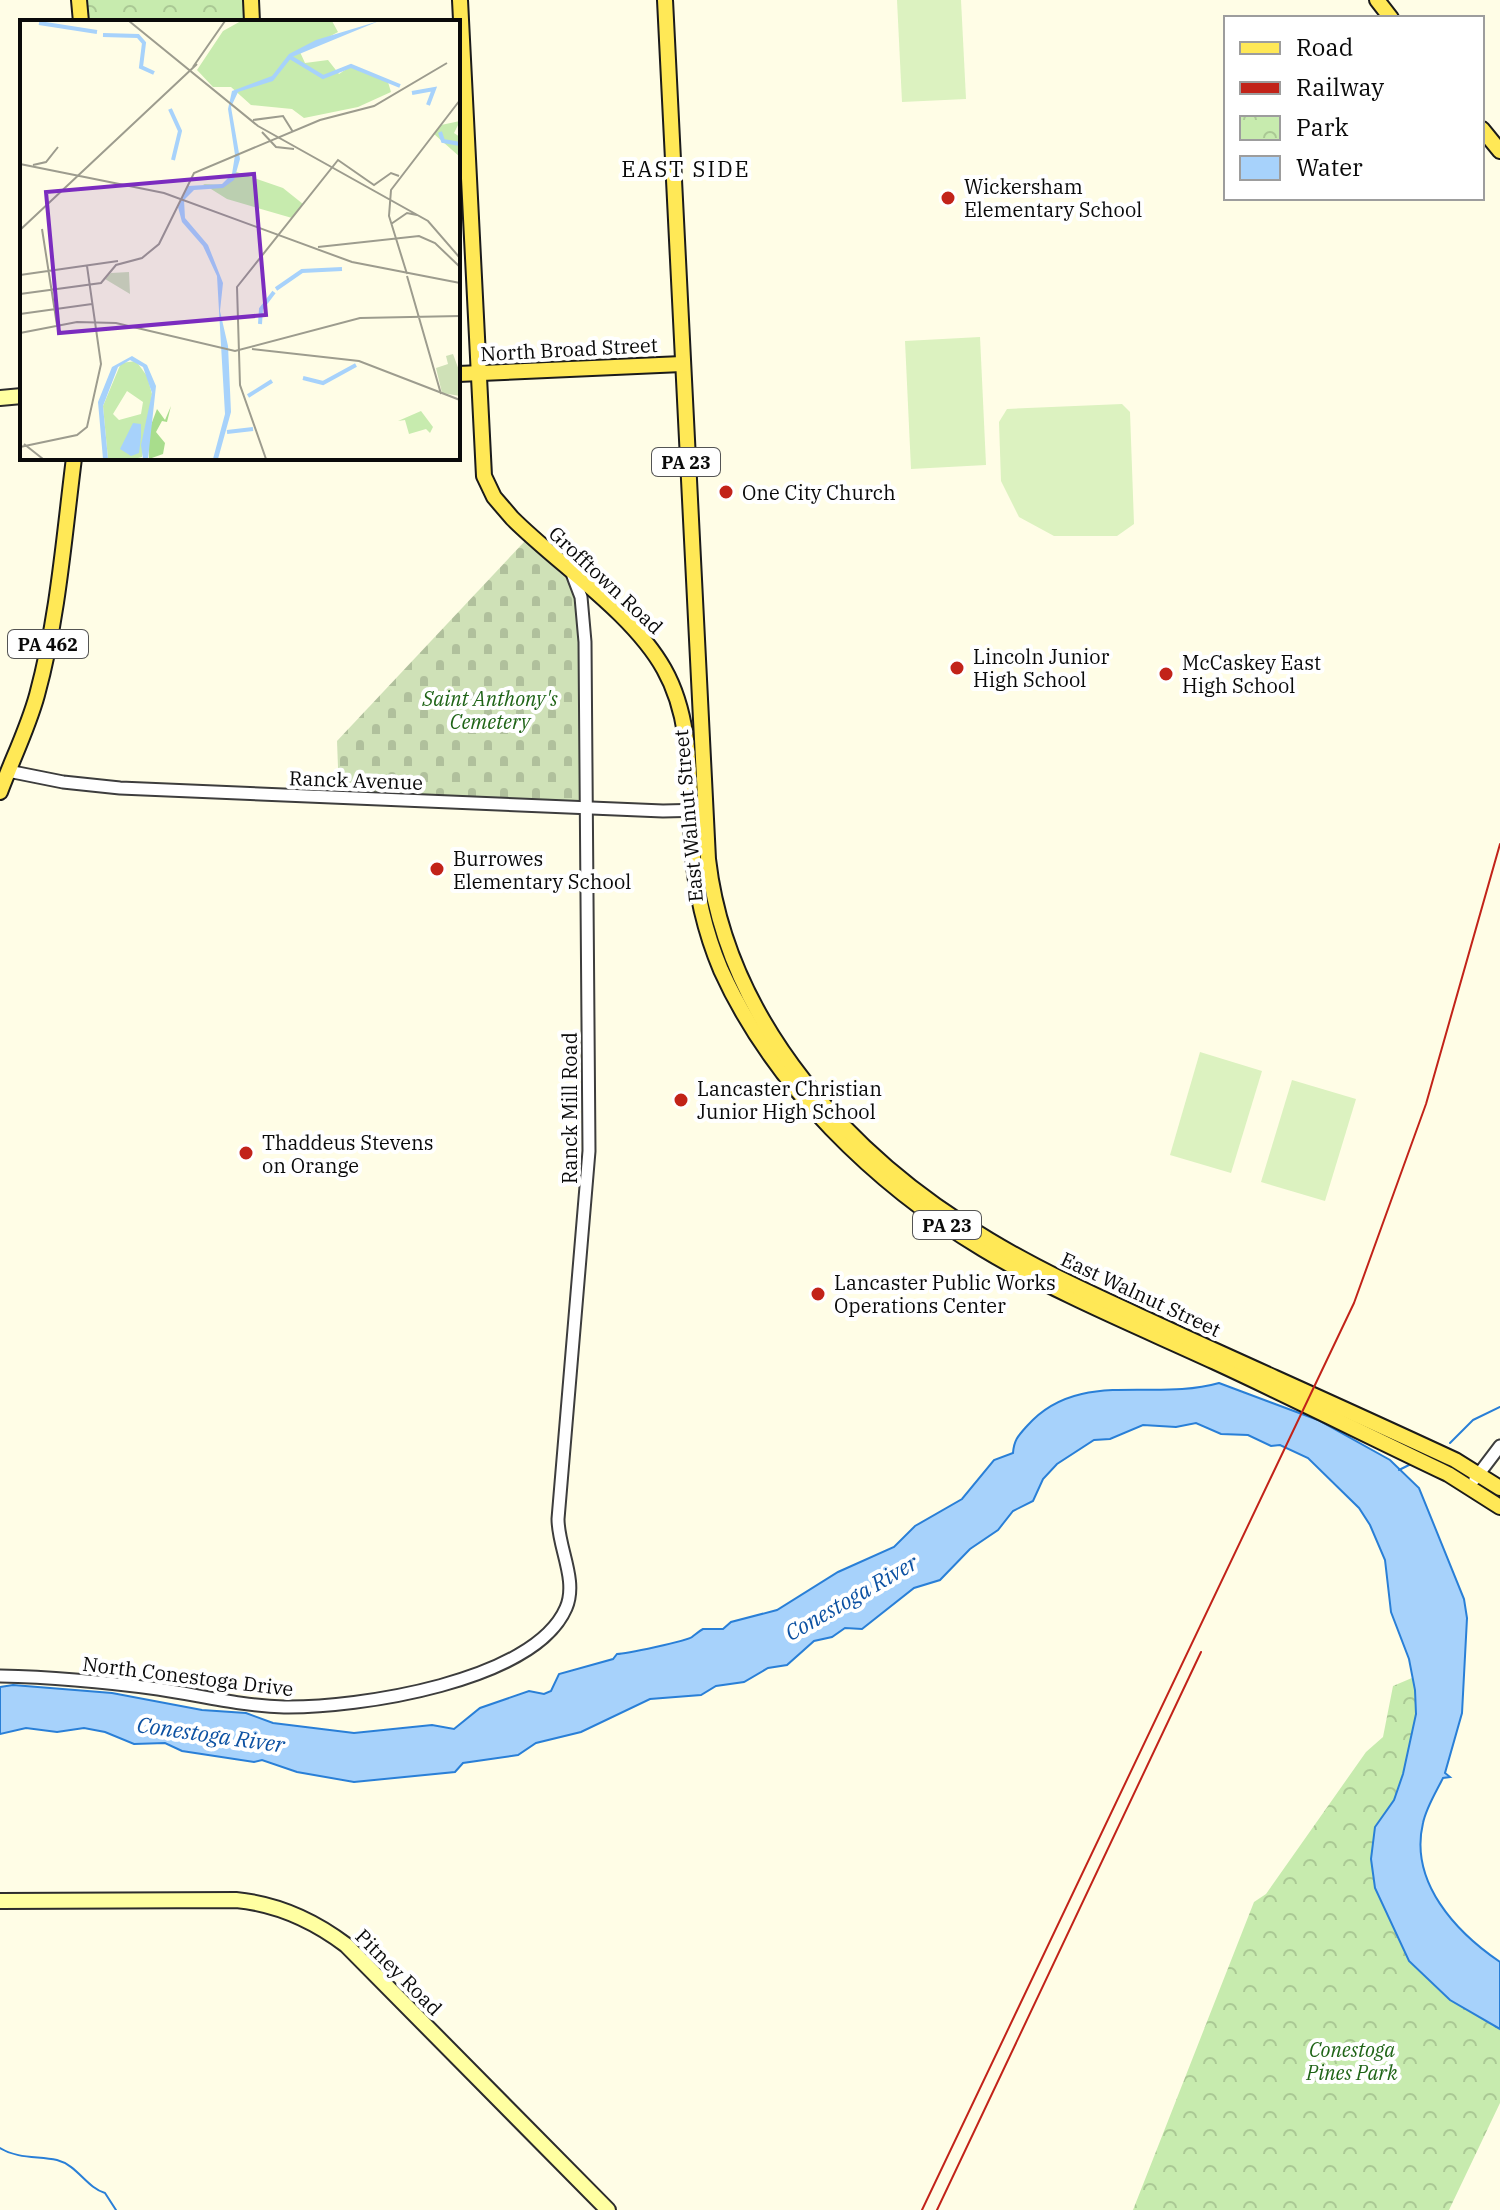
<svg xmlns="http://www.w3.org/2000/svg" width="1500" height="2210" viewBox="0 0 1500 2210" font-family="'IBM Plex Serif',serif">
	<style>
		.cemetery { fill: url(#cemetery-stones) }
		.park { fill: url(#park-crowns) }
		.pitch { fill: #dcf2c0 }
		.water { fill: #a7d2fb; stroke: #297fd7; stroke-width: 2 }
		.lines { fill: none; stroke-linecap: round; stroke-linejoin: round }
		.stream { stroke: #297fd7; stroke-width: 2 }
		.tertiary-casing { stroke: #3d3d3d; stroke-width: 15 }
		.secondary-casing { stroke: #2c2c2c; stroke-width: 18 }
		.primary-casing { stroke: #1b1b1b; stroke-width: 18 }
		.tertiary { stroke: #fff; stroke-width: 11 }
		.secondary { stroke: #ffffa1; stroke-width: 14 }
		.primary { stroke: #ffe856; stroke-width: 14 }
		.rail { stroke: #c22319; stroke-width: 2 }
		.poi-dot { fill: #c22319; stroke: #fff; stroke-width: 3 }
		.labels { text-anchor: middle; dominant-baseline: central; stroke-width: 8; stroke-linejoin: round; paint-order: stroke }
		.shield { fill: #fff; stroke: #545454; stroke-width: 2 }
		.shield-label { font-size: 18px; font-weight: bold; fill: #0a0a0a }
		.poi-label { font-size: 20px; fill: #0a0a0a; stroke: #fff; text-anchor: start }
		.street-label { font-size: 20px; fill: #0a0a0a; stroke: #fff }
		.park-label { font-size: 20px; font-style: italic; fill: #1f6417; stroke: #fff }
		.neighbourhood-label { font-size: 22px; letter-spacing: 2px; fill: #0a0a0a; stroke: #fff }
		.water-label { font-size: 22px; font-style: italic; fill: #0c51a2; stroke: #fff }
		.inset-river { fill: none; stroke: #a7d2fb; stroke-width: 4 }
		.inset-road { fill: none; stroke: #9d9c8e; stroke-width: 2 }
		.view { fill: #7b2cbf; fill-opacity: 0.15; stroke: #7b2cbf; stroke-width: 4 }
		.inset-edge { fill: none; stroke: #0a0a0a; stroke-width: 4 }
	</style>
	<defs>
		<pattern id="cemetery-stones" width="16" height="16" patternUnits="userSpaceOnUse" patternTransform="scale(2)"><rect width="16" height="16" fill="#cfe1b7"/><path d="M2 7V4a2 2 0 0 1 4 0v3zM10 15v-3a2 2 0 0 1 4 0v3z" fill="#b0c09c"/></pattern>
		<pattern id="park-crowns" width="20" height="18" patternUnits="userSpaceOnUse" patternTransform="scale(2)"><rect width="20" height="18" fill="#c7ebae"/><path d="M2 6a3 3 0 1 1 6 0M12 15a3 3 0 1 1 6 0" fill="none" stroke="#aac894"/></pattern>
	</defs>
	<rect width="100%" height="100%" fill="#fffde6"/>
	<!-- cemetery -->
	<polygon class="cemetery" points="525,541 570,582 579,608 580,803 339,793 337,741"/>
	<!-- park -->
	<g class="park">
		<polygon points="79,0 251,0 252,22 81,22"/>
		<polygon points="1438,1667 1412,1900 1500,1989 1500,2103 1449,2210 1133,2210 1254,1902 1266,1894 1366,1752 1383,1737 1393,1686"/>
	</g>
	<!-- pitch -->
	<g class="pitch">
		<polygon points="897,0 961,0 966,99 902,102"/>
		<polygon points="980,337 986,465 911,469 905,341"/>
		<polygon points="1122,404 1130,412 1134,524 1117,536 1054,536 1019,517 1001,481 999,422 1007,409"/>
		<polygon points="1200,1052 1262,1071 1231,1173 1170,1155"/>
		<polygon points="1292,1080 1356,1099 1325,1201 1261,1182"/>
	</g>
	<!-- water -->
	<path class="water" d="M1219 1383 1318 1420 1390 1460 1419 1488 1464 1599 1467 1618 1462 1713 1445 1773 1450 1777 1443 1778C1436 1792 1426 1808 1423 1823 1409 1882 1456 1932 1500 1962V2029L1450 2000 1409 1961 1375 1888 1371 1859 1375 1827 1394 1800 1403 1774 1416 1714 1415 1690 1409 1659 1391 1612 1385 1560 1370 1525 1359 1508 1308 1458 1280 1445 1271 1446 1248 1435 1221 1434 1196 1423 1176 1427 1143 1425 1110 1439 1094 1440 1057 1464 1043 1479 1033 1501 1013 1511 998 1530 970 1549 940 1580 914 1588 862 1629 845 1628 832 1637 814 1641 787 1665 768 1668 744 1682 716 1686 701 1695 650 1699 581 1732 536 1743 518 1755 463 1763 455 1772 354 1782 297 1772 262 1760 254 1762 182 1751 165 1743 134 1744 105 1732 84 1728 57 1732 26 1728 0 1734V1687L13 1685 112 1693 202 1710 246 1713 273 1723 354 1733 432 1725 454 1729 480 1708 529 1691 544 1694 551 1691 559 1674 613 1659 617 1654C625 1654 687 1641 692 1637 696 1634 699 1631 703 1629H723L731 1622 777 1610 838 1572 894 1547 915 1526 962 1499 994 1460 1013 1453C1014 1440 1018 1436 1027 1426 1078 1368 1153 1402 1219 1383Z"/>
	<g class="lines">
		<!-- stream -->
		<g class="stream">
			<polyline points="1450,1443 1473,1420 1500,1407"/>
			<polyline points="1399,1470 1411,1464"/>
			<path d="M0 2148C18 2159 37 2156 57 2160 77 2165 87 2188 105 2193L116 2210"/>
		</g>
		<defs>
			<g id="tertiary">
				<polyline points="8,771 63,782 120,788 663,811 705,810"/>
				<polyline points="1475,1479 1500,1446"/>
				<path d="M0 1676C53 1677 106 1682 158 1689 199 1695 242 1706 284 1707 357 1708 534 1682 566 1608 578 1580 558 1548 558 1519L589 1151 585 642 581 597 573 576"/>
			</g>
			<g id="secondary">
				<polyline points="0,398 22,396"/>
				<path d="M0 1901 236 1900C278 1904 313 1920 346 1945L608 2210"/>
			</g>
			<g id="primary">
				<polyline points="79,0 81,22"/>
				<polyline points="251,0 252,22"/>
				<path d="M460 0 484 476 494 497 512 518C559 565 632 612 664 669 694 722 688 786 692 845 695 887 704 930 721 970 773 1085 876 1185 983 1249 1056 1293 1137 1326 1215 1362 1293 1398 1370 1437 1448 1474L1500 1507"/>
				<path d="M665 0 708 859C727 1023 851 1159 989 1240 1052 1278 1119 1306 1185 1337 1275 1378 1365 1418 1455 1460L1500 1488"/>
				<polyline points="1377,0 1391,18"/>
				<polyline points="1482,129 1500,151"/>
				<polyline points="458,374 682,364"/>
				<path d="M0 792C12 760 28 728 37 695 58 618 64 537 74 458"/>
			</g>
		</defs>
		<!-- tertiary casing -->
		<use href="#tertiary" class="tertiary-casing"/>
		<!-- secondary casing -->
		<use href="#secondary" class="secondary-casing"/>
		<!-- primary casing -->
		<use href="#primary" class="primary-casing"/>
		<!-- tertiary -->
		<use href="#tertiary" class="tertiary"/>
		<!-- secondary -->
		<use href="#secondary" class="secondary"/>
		<!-- primary -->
		<use href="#primary" class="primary"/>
		<!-- rail -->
		<g class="rail">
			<polyline points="922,2210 1354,1303 1426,1104 1500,844"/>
			<polyline points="937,2210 1201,1652"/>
		</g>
	</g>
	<!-- markers -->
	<g class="poi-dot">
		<circle cx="948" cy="198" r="8"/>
		<circle cx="726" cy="492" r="8"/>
		<circle cx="957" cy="668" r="8"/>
		<circle cx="1166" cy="674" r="8"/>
		<circle cx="437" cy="869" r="8"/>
		<circle cx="681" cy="1100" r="8"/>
		<circle cx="246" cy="1153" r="8"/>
		<circle cx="818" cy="1294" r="8"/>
	</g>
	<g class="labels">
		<!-- shield labels -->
		<g class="shield">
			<rect x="652" y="448" width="68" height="28" rx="6"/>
			<rect x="8" y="630" width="80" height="28" rx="6"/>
			<rect x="913" y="1211" width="68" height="28" rx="6"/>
		</g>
		<g class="shield-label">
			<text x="686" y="462">PA 23</text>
			<text x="48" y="644">PA 462</text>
			<text x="947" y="1225">PA 23</text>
		</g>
		<!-- poi labels -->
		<g class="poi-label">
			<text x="964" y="186">Wickersham<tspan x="964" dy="23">Elementary School</tspan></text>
			<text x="742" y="492">One City Church</text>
			<text x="973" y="656">Lincoln Junior<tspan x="973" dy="23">High School</tspan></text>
			<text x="1182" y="662">McCaskey East<tspan x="1182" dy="23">High School</tspan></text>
			<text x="453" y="858">Burrowes<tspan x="453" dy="23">Elementary School</tspan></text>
			<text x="697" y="1088">Lancaster Christian<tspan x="697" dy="23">Junior High School</tspan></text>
			<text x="262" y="1142">Thaddeus Stevens<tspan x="262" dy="23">on Orange</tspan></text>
			<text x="834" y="1282">Lancaster Public Works<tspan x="834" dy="23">Operations Center</tspan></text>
		</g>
		<!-- street labels -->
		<g class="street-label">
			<text transform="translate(569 349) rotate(-3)">North Broad Street</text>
			<text transform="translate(606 580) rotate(43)">Grofftown Road</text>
			<text transform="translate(356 780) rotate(2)">Ranck Avenue</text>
			<text transform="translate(688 816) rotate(-95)">East Walnut Street</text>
			<text transform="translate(569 1108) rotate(-90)">Ranck Mill Road</text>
			<text transform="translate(1141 1294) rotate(25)">East Walnut Street</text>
			<text transform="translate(188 1676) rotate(7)">North Conestoga Drive</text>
			<text transform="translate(399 1972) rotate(45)">Pitney Road</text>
		</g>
		<!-- park labels -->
		<g class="park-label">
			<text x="490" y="698">Saint Anthony's<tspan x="490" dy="23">Cemetery</tspan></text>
			<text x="1352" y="2049">Conestoga<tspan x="1352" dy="23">Pines Park</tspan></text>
		</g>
		<!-- neighbourhood labels -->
		<g class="neighbourhood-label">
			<text x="686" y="168">EAST SIDE</text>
		</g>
		<!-- water labels -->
		<g class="water-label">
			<text transform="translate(851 1597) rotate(-30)">Conestoga River</text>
			<text transform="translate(211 1734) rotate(8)">Conestoga River</text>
		</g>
	</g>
	<!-- overview -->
	<g transform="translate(20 20)">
		<rect width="440" height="440" fill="#fffde6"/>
		<path d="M221 1H312L318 12 280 32 285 43 308 40 319 54 331 46 368 62 371 72 338 87 284 98 272 89 231 85 211 67H193L177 50 203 11Z" fill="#c7ebae"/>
		<path d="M151 386 147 402 142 401 136 412 145 423 143 434 129 439 128 413 137 389 145 400Z" fill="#a8dd8c"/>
		<path d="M109 252 110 274 85 259 91 253ZM433 334 440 353V376L422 373 416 348 428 344 426 336Z" fill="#cfe1b7"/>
		<path d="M440 101 434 113 440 117V137L414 114 421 105ZM214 151 263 168 283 184 272 198 207 179 183 164 205 165ZM116 341 127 356 132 374 122 437 118 438 123 439H88L83 386 101 343ZM107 371 123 382 121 394 99 400 93 394ZM401 391 413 407 410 413 406 409 389 414 385 400 378 401Z" fill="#c7ebae" fill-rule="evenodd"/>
		<path d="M359 1 272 37 253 61 218 72 211 87 220 139 214 160 203 168 174 170 164 180 165 198 188 225 203 263 200 291 208 326 211 392 198 439H193L205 394 197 256 183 226 162 202 158 187 168 166 202 164 212 154 215 135 208 89 212 71 252 56 269 34 296 20ZM112 336 127 345 136 366 128 439H123L121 425 132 373 123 347 110 340 98 347 83 386 88 439H83L78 382 92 347ZM113 403 121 404V417L119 433 111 436 100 429Z" fill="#a7d2fb"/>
		<path class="inset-river" d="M19 3 77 12M83 15 118 16 124 23 121 47 134 53M270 37 303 57 331 46 380 66M392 73 414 69 408 85M150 89 160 111 153 140M420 112 423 121 440 124M256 269 282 251 322 249M240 304 241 289 254 272M283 358 303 363 336 345M228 376 252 361M207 412 233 409"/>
		<path class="inset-road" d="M109 1 238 106 408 201 440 238M173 47 205 1M233 100 263 96 273 112M242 112 256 127 274 129M0 144 144 173 332 242 440 263M13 145 26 142 38 127M371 204 387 193 397 195M22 209 37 305M0 210 177 44M298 227 399 216 415 223 440 247M387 254 369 196 371 170 440 80M0 255 98 241M387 256 421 374M0 274 81 263 96 245 122 238 139 224 174 153 300 100 354 86 427 43M0 294 72 284M0 313 57 302 96 303 215 331 340 298 440 296M232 329 339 341 440 380M4 424 23 439M0 427 57 415 67 407 81 344 67 246M246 439 220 365 217 267 318 140 354 165 371 153 379 156"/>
		<path class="view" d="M234 154 246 295 39 313 26 172Z"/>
		<rect width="440" height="440" class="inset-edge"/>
	</g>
	<!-- legend -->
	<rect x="1224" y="16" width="260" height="184" fill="#ffffff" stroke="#9d9d9d" stroke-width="2"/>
	<rect x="1240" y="42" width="40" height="12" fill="#ffe856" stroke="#9d9d9d" stroke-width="2"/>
	<text x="1296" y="56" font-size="24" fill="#0a0a0a">Road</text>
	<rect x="1240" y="82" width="40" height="12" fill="#c22319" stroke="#9d9d9d" stroke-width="2"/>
	<text x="1296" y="96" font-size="24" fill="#0a0a0a">Railway</text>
	<rect x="1240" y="116" width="40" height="24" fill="url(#park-crowns)" stroke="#9d9d9d" stroke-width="2"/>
	<text x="1296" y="136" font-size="24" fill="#0a0a0a">Park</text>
	<rect x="1240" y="156" width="40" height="24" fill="#a7d2fb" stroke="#9d9d9d" stroke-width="2"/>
	<text x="1296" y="176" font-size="24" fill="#0a0a0a">Water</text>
</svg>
